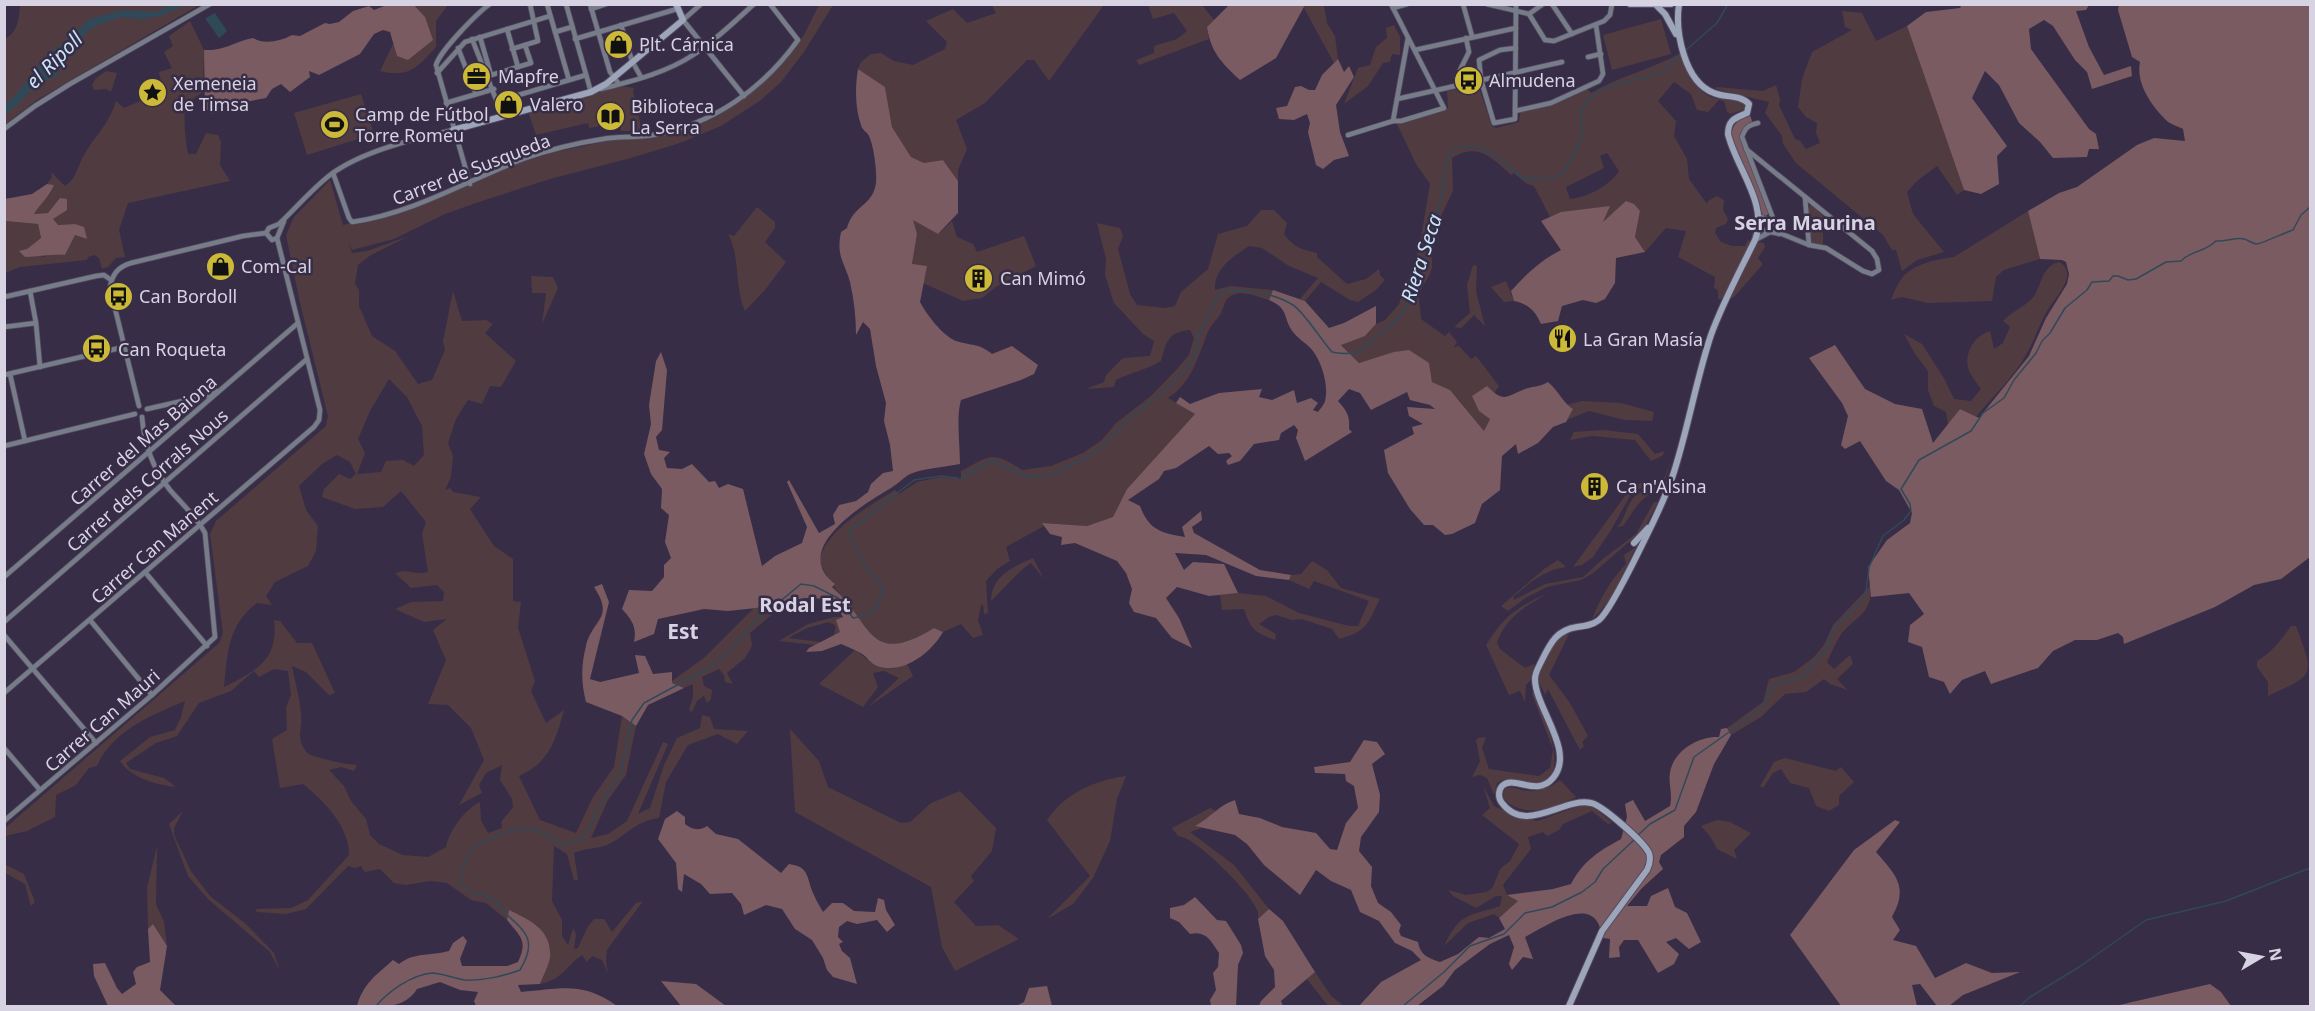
<svg xmlns="http://www.w3.org/2000/svg" width="2315" height="1011" viewBox="0 0 2315 1011" font-family="'Noto Sans',sans-serif">
	<style>
		.green { fill: #503c40; fill-rule: evenodd }
		.forest { fill: #7a5b62 }
		.water { fill: #304959 }
		.lines { fill: none; stroke-linecap: round; stroke-linejoin: round }
		.stream { stroke: #304959; stroke-width: 1.5 }
		.street-casing { stroke: #544b63; stroke-width: 6 }
		.secondary-casing { stroke: #544b63; stroke-width: 8 }
		.street { stroke: #777c89; stroke-width: 4.5 }
		.secondary { stroke: #9da5ba; stroke-width: 6 }
		.labels { text-anchor: middle; dominant-baseline: central; stroke-width: 5; stroke-linejoin: round; paint-order: stroke }
		.poi-label { font-size: 18px; fill: #d8d3e3; stroke: #372d47; text-anchor: start }
		.street-label { font-size: 18px; fill: #d8d3e3; stroke: #372d47 }
		.water-label { font-size: 20px; font-style: italic; fill: #c7e6fa; stroke: #372d47 }
		.neighbourhood-label { font-size: 20px; font-weight: bold; fill: #d8d3e3; stroke: #372d47 }
		.quarter-label { font-size: 21px; font-weight: bold; fill: #d8d3e3; stroke: #372d47 }
	</style>
	<rect width="100%" height="100%" fill="#372d47"/>
	<!-- green -->
	<g class="green">
		<polygon points="1175,4 1202,5 1214,20 1207,27 1209,39 1139,65 1136,60 1154,53 1154,46 1177,39 1187,31 1174,13 1153,19 1148,5"/>
		<path d="M20 5H199L37 100 5 124V39C18 32 19 18 20 5Z"/>
		<path d="M414 5H448L436 21V47C417 68 409 78 380 71L394 42 397 56 425 17Z"/>
		<path d="M819 5H833L804 52 781 82 761 100 721 126 680 143 631 158 550 179 479 202 445 214 394 239 352 250 348 242 352 253 367 251 409 236 371 255 358 265 355 283 359 290V306L372 336 395 351 418 384 432 380 445 350 443 341 453 291 462 321 486 320 493 324 485 333 516 361 501 387 490 386 482 404 468 400 456 419 448 443 453 456 451 477 445 490 450 488 453 492 481 497 470 509 494 546 513 559V601L521 602 518 628 535 681 531 691 546 723 564 710C556 740 549 763 519 776L540 820 576 833 593 797 614 767 622 716 636 726 626 775 608 800 591 838 608 834 627 821 663 742 668 744 638 814 650 808 664 765 677 738 700 728 702 715 710 717 714 729 748 731 737 744 718 734 688 745 666 782 659 818C633 822 628 835 607 845 597 849 585 848 574 853L578 880H574L567 854 554 846 552 901 562 920V936L568 945 573 928 576 934 574 949 578 948 587 928 594 919H604L612 932 636 903 643 901 607 950 606 962 608 973 602 960 592 956 587 962 582 955C564 968 563 979 540 984L550 957 509 911 507 920 486 903 471 900 447 883 430 881 406 885 394 883 380 869 365 872 361 866 355 868 348 866 306 909 286 914 257 912 255 909 291 908 308 900 349 855C349 826 325 802 303 784L280 788 272 739 287 730 286 708 291 695 288 671 274 669 259 677 254 671 231 691 199 703 177 736 156 743 126 763 130 769 164 778 176 787C156 785 131 778 120 761L150 737 175 730 181 717 185 701C152 715 112 731 97 766L89 768 76 785 56 795 55 817 27 831 5 836 4 829 219 643 223 633 210 534 216 521 326 426 328 416 300 303 286 235 294 217 330 180 343 225 422 205 496 171 551 153 608 141 653 137 695 127 717 116 753 91 773 73 804 35ZM389 379 407 397 422 426 424 455 414 466 403 460 386 461 381 472 357 474 365 453 358 439 370 411ZM337 455 350 462 356 474 350 479 339 474 324 489 322 497 355 509 383 507 401 491 426 522 422 534 428 572C414 576 410 568 395 573L411 588 437 585 444 592 443 601 411 602 395 609 424 622 447 619 433 630 446 660 428 704 448 705 471 728 484 760 459 805 482 793 479 785 486 773 502 765 500 780 512 799 513 807 501 822 502 828 488 833 481 820 480 802C465 809 449 831 446 847L428 857 403 855 379 844 370 835 366 819 351 801 344 786 329 770 341 767 354 771 357 765C342 764 323 759 308 754 294 736 303 732 301 714 300 698 295 682 292 666L306 672 329 695 335 693 312 643H297L280 621 274 620C279 660 256 671 224 687 228 652 227 626 257 603L272 605 266 596 275 582 308 566 316 551 318 526 306 510 299 486 322 464Z"/>
		<polygon points="992,5 1104,5 1049,81 1034,60 1027,60 985,103 956,120 967,149 958,170 958,181 943,160 924,163 911,157 892,127 885,87 858,69 861,62 871,54 881,53 894,61 913,65 945,49 947,42 926,21 953,9 967,23 996,13"/>
		<polygon points="1305,5 1324,5 1327,23 1335,36 1338,59 1334,63 1304,8"/>
		<polygon points="1842,11 1862,13 1876,41 1907,26 1964,190 1957,195 1937,166 1917,181 1907,192 1913,214 1944,252 1917,260 1902,271 1896,250 1892,250 1883,235 1796,163 1783,144 1782,136 1765,113 1769,102 1716,89 1716,87 1763,91 1776,85 1780,99 1779,105 1795,139 1800,141 1806,149 1820,143 1816,133 1817,123 1806,117 1798,107 1802,79 1812,52 1852,30 1845,27"/>
		<polygon points="1661,19 1671,54 1612,70 1603,35"/>
		<path d="M190 21 204 50 203 92C199 95 190 100 187 104 182 113 186 144 188 154H196L206 133 218 135 221 142 220 165 230 181 128 203 119 230 125 257 116 258 108 267 102 269 99 258 94 255 88 257 87 260 20 267 5 273V221L38 224 41 238 27 249 43 257 51 254 65 255 75 235 87 239 75 224 57 225 53 219 60 198 48 213 34 214C41 203 49 197 54 185L47 184 52 177 51 172 65 186C76 180 78 165 84 155 96 134 108 126 116 101L124 108 143 100 140 91 161 82 159 72 172 68 164 52 173 46 169 36Z"/>
		<polygon points="1394,25 1400,37 1400,55 1392,54 1390,62 1383,63 1368,86 1344,104 1358,68 1370,65 1376,47 1387,38 1386,28"/>
		<path d="M1681 53C1688 68 1695 93 1714 98 1722 100 1733 100 1742 101L1746 109 1731 114 1727 112 1724 101 1719 100 1708 112 1697 110 1691 94 1674 82 1658 101 1676 121 1674 136 1687 159 1689 179 1707 204 1708 201 1717 196 1724 200 1723 210 1728 219 1726 224 1716 228 1715 233 1721 242 1732 246H1745L1748 240 1751 242 1726 293 1721 299H1718V290L1714 288 1715 277 1678 257 1686 231 1666 228 1645 252 1635 237 1640 212 1626 202 1602 223 1609 207 1560 213 1550 217 1534 186 1527 184 1514 173 1511 175C1492 157 1477 142 1452 158L1453 191 1441 216 1435 244 1430 251C1438 277 1421 279 1419 298 1419 305 1421 312 1421 319L1445 336 1449 332 1457 342 1454 347 1459 346 1471 359 1476 356 1499 386 1494 393 1486 386 1490 419 1484 431 1450 390 1432 382 1429 363 1376 358 1359 363 1341 344 1365 336 1376 324 1385 320 1399 304 1419 249 1430 184 1416 164 1397 124 1448 108 1447 91 1478 85 1492 126 1496 128 1519 122 1520 112 1587 89 1591 93C1620 76 1652 69 1681 53ZM1607 153 1619 171C1609 186 1588 197 1570 199L1566 187 1604 168 1600 156Z"/>
		<polygon points="106,71 117,73 111,92 106,89 94,90 92,85 96,78"/>
		<polygon points="621,86 634,88 633,91 642,131 621,131 620,123 589,128 588,123 536,135 528,111"/>
		<polygon points="361,94 374,134 307,155 294,113"/>
		<polygon points="1811,204 1823,216 1823,245 1812,243 1808,209"/>
		<path d="M757 207 775 222V228L765 242 786 262 765 290 745 311C734 287 741 258 728 234L734 236Z"/>
		<path d="M1261 210H1274L1287 223 1284 234C1293 247 1302 250 1317 253V257L1347 284 1366 279 1379 269 1380 275 1385 280 1376 290 1358 302 1350 300 1321 282 1305 301 1300 299 1318 278 1289 266 1262 248 1249 246C1233 257 1214 268 1215 290L1231 286 1273 290 1269 300C1258 297 1244 290 1232 295 1224 299 1224 308 1220 315 1216 321 1209 327 1207 334 1198 357 1191 384 1168 398L1195 414 1127 489 1113 517 1087 526 1043 523 1044 526 1006 547 1010 561 997 569 986 581 988 613 984 614 983 604 981 605 978 620 983 635 973 638 961 624 943 632 934 628C885 658 875 643 846 602 833 584 827 581 819 559 831 526 867 508 895 490L899 494 917 482 941 477 961 479V471C991 455 992 450 1022 470L1051 466 1083 453 1102 440 1116 423 1151 396 1178 368 1189 355 1194 338 1190 330C1167 332 1167 342 1161 361 1147 370 1131 372 1116 380L1114 387 1086 389 1104 382 1106 375 1123 358 1150 356 1154 341 1143 334 1114 303 1105 275 1106 259 1097 223 1120 228 1123 236 1118 249 1130 294 1137 305 1165 308 1175 306 1181 292 1208 269 1218 234 1247 226Z"/>
		<path d="M2028 211 2040 259 2004 270 1996 277 1992 301 1928 303 1902 297 1891 300C1894 293 1897 284 1902 278 1913 264 1937 259 1954 257Z"/>
		<polygon points="912,219 938,234 952,221 957,237 973,244 977,252 1024,236 1036,266 997,286 982,298 963,301 923,283 926,266 912,265 917,234"/>
		<polygon points="1758,242 1764,243 1765,247 1758,258 1763,264 1734,297 1730,299"/>
		<path d="M2059 262C2081 273 2053 300 2046 313 2038 327 2034 342 2026 355 2013 378 1992 397 1976 417L1960 409 1948 425 1946 412 1934 406 1928 390V371L1915 354 1904 334 1922 344 1945 380 1954 399 1971 401 1981 389C1978 384 1973 379 1970 373 1962 356 1973 336 1990 331L1994 349 2003 343 2010 327 2003 321C2011 312 2028 305 2034 296 2042 284 2042 266 2059 262Z"/>
		<polygon points="1473,265 1477,266 1476,291 1485,326 1474,315 1461,328 1454,327 1470,313 1467,285"/>
		<polygon points="531,276 553,277 558,288 542,324 546,293 532,293"/>
		<polygon points="1506,281 1514,301 1504,302 1491,287"/>
		<polygon points="1582,401 1621,403 1654,412 1652,421 1625,420 1589,411 1567,420 1573,409 1566,405"/>
		<polygon points="1604,430 1638,434 1655,454 1665,451 1662,456 1651,461 1635,440 1592,436 1570,440 1574,432"/>
		<path d="M1672 458 1661 492C1642 491 1633 513 1623 526L1617 527C1624 520 1624 514 1629 505 1635 491 1649 489 1662 484Z"/>
		<polygon points="1643,482 1644,486 1631,494 1611,530 1593,557 1582,565 1573,567 1628,492 1626,490"/>
		<path d="M1654 502H1658L1644 529 1592 574 1581 580 1547 587 1527 597 1508 611 1501 606 1544 569 1558 560 1566 567C1543 570 1530 583 1513 597L1514 600 1545 584 1583 577 1604 558 1636 534Z"/>
		<path d="M1636 547C1624 570 1613 602 1592 619 1601 597 1610 581 1626 564L1624 555Z"/>
		<path d="M1033 558 1044 579 1031 563C1016 573 1005 588 991 601 992 575 1013 567 1033 558Z"/>
		<path d="M1312 561 1327 570 1341 588 1380 599C1367 624 1368 631 1339 639L1332 629 1302 619 1292 620 1276 615 1269 617 1259 624 1276 634 1275 640C1254 632 1251 630 1244 609L1222 610 1220 595 1238 593 1266 596 1299 613 1349 626H1358L1369 601 1314 581 1309 589 1289 580 1291 575 1301 574Z"/>
		<path d="M1870 586C1874 615 1853 617 1840 636 1835 644 1831 654 1827 662L1834 669 1850 655 1853 664 1837 679 1848 690 1830 684 1824 679 1806 692 1785 694 1761 717 1731 735 1727 728 1763 702 1769 679 1794 672 1813 658 1824 645 1833 625Z"/>
		<path d="M1548 593C1525 607 1507 616 1497 642L1500 649 1525 668 1534 664 1532 679 1526 685 1525 702 1520 691 1509 695 1486 645C1505 615 1516 608 1548 593Z"/>
		<polygon points="792,601 781,607 750,633 752,646 745,658 727,673 733,684 725,682 724,675 719,669 702,677 704,686 712,690 711,699 707,703 704,696 697,701 692,712 689,710 693,697 693,684 684,688 672,683 672,681 705,657 754,608"/>
		<polygon points="834,617 843,617 840,632 834,635 836,626 829,622 807,628 788,638 821,642 815,645 779,641 808,624"/>
		<path d="M2291 626H2296C2315 677 2315 674 2268 696V682L2257 667V661C2272 652 2281 640 2291 626Z"/>
		<path d="M1563 634H1569L1549 675 1570 703 1588 736 1582 742 1584 746 1580 750 1548 689 1545 695C1544 691 1540 686 1539 682 1537 669 1555 642 1563 634Z"/>
		<polygon points="855,650 876,666 893,667 907,664 913,676 868,707 899,678 884,671 873,673 878,687 863,707 819,684"/>
		<path d="M1534 689C1540 707 1577 784 1534 783 1520 782 1509 775 1497 783L1494 795 1487 778 1480 775 1472 777 1480 761 1476 740 1478 738 1486 737 1482 748 1489 769 1539 776 1550 768 1553 749 1532 694Z"/>
		<polygon points="790,729 819,761 828,787 901,823 910,822 931,803 960,791 996,828 992,851 971,876 974,881 954,902 976,926 998,925 1019,939 955,971 942,947 931,887 795,812"/>
		<polygon points="1785,758 1836,771 1841,767 1854,782 1839,796 1839,805 1829,811 1816,806 1809,788 1790,783 1781,769 1773,773 1763,788 1760,786 1774,762"/>
		<path d="M1126 776 1117 799 1110 841 1093 878 1073 904 1047 919 1090 876 1047 820C1064 794 1095 780 1126 776Z"/>
		<path d="M1560 780 1576 797C1552 808 1526 820 1504 799L1503 793 1506 788C1513 787 1515 788 1521 790 1536 793 1548 789 1560 780Z"/>
		<path d="M1483 786 1494 806 1520 818 1538 821 1579 806H1593L1612 823 1608 824 1592 811 1563 824 1559 830 1547 836 1543 832 1528 837 1531 849 1503 885 1507 895 1519 901 1499 918 1494 914 1468 923 1444 946C1460 912 1468 917 1500 906L1502 896H1496L1476 908 1453 896 1448 890 1466 895 1487 892 1493 887 1500 869 1510 861 1519 844 1482 815 1490 808Z"/>
		<path d="M1210 808 1216 811 1196 826 1202 828 1190 832 1234 865 1269 909 1258 919C1258 916 1259 913 1257 910 1251 893 1195 836 1178 836L1172 828Z"/>
		<polygon points="183,811 174,828 174,835 191,871 210,896 246,924 274,953 280,971 270,952 208,899 188,876 169,824"/>
		<polygon points="1717,820 1730,822 1751,833 1734,850 1737,859 1717,849 1710,836 1701,826"/>
		<polygon points="157,846 156,904 164,922 167,946 153,924 148,929 147,888"/>
		<polygon points="4,864 24,874 35,902 31,906 25,884 5,873"/>
		<polygon points="1315,972 1331,996 1344,1006 1328,1006 1307,979"/>
	</g>
	<!-- forest -->
	<g class="forest">
		<polygon points="1962,4 2089,5 2086,10 2076,11 2089,47 2104,75 2131,66 2132,76 2092,89 2087,72 2075,60 2053,26 2044,20 2029,29 2031,49 2089,129 2096,134 2099,149 2089,149 2087,157 2053,158 2040,142 2019,123 1999,85 1985,71 1972,98 2007,146 1997,156 1999,184 1981,194 1964,190 1907,26 1926,12 1960,8"/>
		<path d="M387 5H414L425 17 433 40 408 60 397 56 390 32 383 30 374 34 360 54 319 75 309 71 310 77 290 92 281 84 272 89 266 98 224 106 212 114 205 108 204 50C225 51 233 42 253 38 264 45 281 41 292 35L300 36 325 23 330 24 339 22 353 11 369 6 374 10Z"/>
		<path d="M1229 5H1305L1276 58 1240 80C1222 63 1211 53 1207 27Z"/>
		<path d="M2119 5H2310V557L2281 579 2254 585 2215 607 2124 644 2123 637 2118 633 2097 640H2075L2053 651 2038 668 1991 684 1985 671 1962 680 1950 694 1944 682 1929 677 1922 647 1908 642 1910 625 1924 614 1909 593 1871 597 1868 567 1887 540 1910 523 1912 513 1899 490 1886 481 1860 441 1845 449 1841 445 1848 416 1842 403 1809 358 1835 345 1865 389 1895 404 1922 409 1933 443 1960 409 1979 418 2029 356 2046 318 2067 284 2069 274 2066 262 2062 260 2040 259 2028 211 2059 193 2077 187 2137 145 2154 138 2185 141 2183 129C2177 126 2167 123 2163 117 2149 102 2136 82 2140 62L2132 57 2118 10Z"/>
		<polygon points="1338,59 1344,72 1349,66 1354,77 1336,105 1340,132 1349,156 1334,160 1323,169 1316,165 1308,132 1310,123 1307,114 1294,120 1279,119 1276,108 1287,106 1295,87 1301,86 1309,90 1315,90 1322,75"/>
		<path d="M858 69 885 87 892 127 911 157 924 163 943 160 958 181V213L938 234 913 220 917 234 912 264 927 266 920 302C927 315 942 335 956 341 971 346 979 343 992 354L1012 346 1038 365 1034 374 1021 380 961 400C956 417 960 444 960 464 945 467 925 468 910 474 904 477 898 484 891 488 864 504 789 549 835 584L832 587C872 621 867 669 934 628L943 632C931 653 903 675 877 666 871 664 867 657 862 654 856 650 848 647 841 644L822 651 806 652 809 648 840 632 836 620 843 617 836 605 825 599 805 598 756 608 728 611 704 609 658 619 654 634 634 642C637 627 632 620 622 609L629 590 652 591 664 577V565L671 558 665 542 669 515 661 508 662 489 651 474 644 454 651 424 649 405 656 361 661 352 667 370 662 430 656 437 659 450 670 452 664 458 667 468 682 469 692 464 709 482 715 481 719 488 728 484 743 489 762 566 775 556 802 543 807 527 787 482 789 480 819 533 835 524 833 515 839 505 856 501 868 492 871 484 883 473 893 471 890 445 884 421 886 403 876 366 870 329 863 322 856 335C856 317 854 300 850 282 844 261 836 256 841 232L847 228C853 205 873 206 876 183 877 171 874 147 869 136 867 132 862 130 861 125 855 108 855 87 858 69Z"/>
		<path d="M1750 115 1753 124 1749 125 1742 137 1769 213 1764 218 1731 139C1732 124 1736 121 1750 115Z"/>
		<path d="M47 184 54 185C49 197 41 203 34 214L48 213 60 198 67 199V210L53 219 58 225 75 224 84 227 87 239 75 235 65 255C51 254 39 257 25 257L19 251 27 249 41 238 38 224 5 221V199L32 194Z"/>
		<path d="M1626 201 1634 204 1640 211 1635 237 1645 252 1616 258 1615 283 1605 299 1596 303 1583 300 1562 306 1558 321 1541 324C1535 310 1528 304 1514 301L1511 291C1526 274 1541 260 1561 250L1541 221 1561 212 1610 206 1603 222Z"/>
		<path d="M1273 290 1305 301 1329 328 1344 323 1376 306V324L1365 336 1341 345 1359 363 1394 352 1409 350 1429 363 1432 382 1450 390 1484 431 1490 419 1479 411 1472 396 1487 386C1504 403 1505 397 1525 389 1534 386 1540 387 1548 382 1559 391 1563 403 1573 409L1566 422 1553 427 1538 443 1518 454 1516 444 1502 456 1500 490 1482 504 1475 523 1452 534 1445 535 1433 525H1424L1410 509 1388 473 1384 450 1414 434 1412 427 1423 424 1409 416 1407 407 1435 409 1430 405 1410 400 1407 392 1371 410 1360 393 1349 389 1338 401C1347 411 1350 416 1349 429L1352 432 1305 461 1296 438 1298 430 1294 425 1281 433 1279 440 1254 444 1240 461 1228 465 1226 461 1232 456 1229 453 1218 454 1209 446 1176 468 1164 471 1159 479 1128 500 1140 506C1149 530 1161 533 1185 537L1182 527 1201 511 1202 520 1192 527 1194 533 1260 570 1291 575 1289 580 1256 576 1206 555 1175 553 1184 570 1193 562 1224 564 1238 593 1209 596 1177 587 1166 598 1179 618 1192 648 1172 638 1156 618 1134 612 1129 603 1132 589 1126 573 1117 561 1075 543 1061 545 1062 537 1050 534 1042 523 1087 526 1113 517 1127 489 1195 414 1176 403 1180 397 1190 404 1219 393 1262 389 1259 397 1272 400 1294 390 1297 403 1311 398 1318 403 1313 410 1318 412C1320 409 1324 405 1325 401 1329 386 1322 363 1313 351 1308 344 1299 340 1293 332 1282 317 1290 309 1269 300Z"/>
		<path d="M602 584 609 602 590 679 600 682 639 673 635 655 645 656 653 674 672 672V683L684 688 648 705 636 726 622 716 586 702C581 683 581 665 586 646 593 618 615 619 594 587Z"/>
		<path d="M1727 728 1731 735 1714 764 1696 812 1684 826V837L1661 855 1659 862 1663 869 1642 888 1627 906H1647L1651 896 1668 888 1675 907 1687 913 1701 942 1689 949 1676 938 1666 942 1679 954 1674 964 1658 973 1638 940H1624L1619 947 1620 957 1609 958 1610 939 1603 938C1601 932 1600 925 1596 920 1581 901 1541 929 1525 937L1533 959 1523 957 1512 970 1509 964 1514 947 1509 935 1490 944 1455 970 1443 986 1417 1006H1359L1381 982 1421 960 1412 951 1395 943 1379 921 1360 912 1351 890 1331 881 1316 870 1300 895 1264 865 1247 844 1235 835 1195 826C1210 818 1219 805 1235 800L1239 814 1260 818 1282 827 1316 833 1330 849 1337 850 1346 823 1358 808 1354 786 1346 781 1345 774 1315 773 1314 767 1350 762 1364 740 1377 742 1385 754 1372 764 1380 795 1379 812 1361 837 1359 851 1372 867 1371 886 1378 903 1391 912 1401 925 1399 931 1401 936 1418 942C1420 955 1428 958 1440 962L1458 954 1479 937 1489 938 1505 929 1499 918 1518 901 1507 895 1553 889 1571 884C1583 861 1599 851 1621 839L1627 817 1625 804 1633 800 1645 821 1670 806C1673 793 1668 784 1670 773 1673 751 1698 736 1719 737L1721 729Z"/>
		<path d="M677 811 685 817V824C693 830 699 831 707 826L716 834 738 839 781 873 789 864C811 867 806 879 814 895 816 901 820 906 823 912L832 903H843L854 911 875 912 878 898 884 900 886 910 895 925 887 932 877 920 857 924 847 921 839 927 838 937 843 942 839 944 842 951 850 958 857 984 833 977 827 970 823 958 812 940 795 929 782 909 766 905 744 915 741 904 732 893 710 894 701 884 684 874 682 892 678 889 676 863 658 839 665 819Z"/>
		<path d="M1895 820 1900 822 1876 852C1896 875 1909 887 1892 917L1900 930 1893 940 1916 946 1935 978 1966 963 1992 973 2020 972 1963 995 1949 1006H1937L1920 984 1912 985 1917 1006H1841L1790 935 1854 850Z"/>
		<path d="M1195 897 1217 920 1226 921 1241 945 1243 953 1238 965 1236 1006H1211L1210 1000 1216 990 1213 973 1218 967 1219 953C1211 941 1206 930 1190 934L1179 922 1170 918V908L1184 905Z"/>
		<polygon points="1269,909 1283,921 1315,972 1281,1001 1283,1006 1259,1006 1261,1001 1275,987 1274,970 1265,956 1258,919"/>
		<path d="M509 910C529 920 552 929 550 957 549 965 543 976 540 984L518 985 521 992C561 989 582 981 617 1006H476L474 1001 478 992 460 990 440 982 417 989C404 1010 379 1007 357 1006 363 984 376 975 393 960L399 964C414 952 431 956 449 951L453 943 463 936 467 941 460 959 462 966H507L518 962C528 941 521 937 507 920Z"/>
		<polygon points="153,924 167,946 160,990 176,1006 108,1006 94,976 93,964 105,963 117,988 122,994 136,984 133,972 137,967 150,962 148,929"/>
		<polygon points="661,981 696,984 726,1006 681,1006"/>
		<polygon points="2210,984 2221,992 2231,1006 2115,1006"/>
		<polygon points="1047,986 1052,1006 1016,1006 1024,1002 1029,988"/>
	</g>
	<!-- water -->
	<g class="water">
		<polygon points="176,4 186,5 160,16 142,19 121,17 97,25 89,30 64,57 56,77 37,83 21,101 5,115 5,105 19,91 42,61 90,19 123,10 154,12"/>
		<polygon points="215,13 227,31 219,38 206,20 206,18"/>
	</g>
	<g class="lines">
		<!-- stream -->
		<g class="stream">
			<polyline points="1686,50 1717,23 1728,4"/>
			<path d="M961 478 992 461 1028 477 1050 475 1086 458 1104 446 1126 421 1163 393 1189 365 1195 354 1200 332 1221 291C1244 289 1272 292 1293 305 1304 312 1322 341 1332 352 1357 357 1361 351 1379 334 1386 328 1395 323 1400 316 1421 290 1435 227 1442 194 1445 175 1442 168 1452 149 1472 143 1488 148 1504 162 1509 166 1513 172 1518 175 1530 182 1553 180 1564 172 1569 161 1578 149 1581 138 1585 125 1574 119 1586 103 1604 77 1643 85 1667 68 1672 64 1676 58 1680 54"/>
			<path d="M1637 836 1650 824 1675 810 1694 757 1763 708 1773 687 1778 683 1802 677 1825 651 1836 626 1859 604 1866 591 1869 567 1883 536 1904 520 1911 511 1910 504 1901 489 1919 460 1971 431 1983 413 2004 398 2014 380 2036 353 2042 341 2050 333 2065 308 2087 290 2092 282 2109 281 2113 276H2118L2128 280 2136 279 2166 262 2181 261C2191 250 2204 253 2216 241 2225 242 2236 237 2244 239 2249 240 2252 244 2257 244 2261 244 2286 232 2293 230L2301 215 2310 207"/>
			<path d="M376 1006C389 991 411 975 432 973 443 973 454 979 465 980 482 981 504 976 520 970 536 943 529 934 507 915 503 911 500 904 495 901 482 891 470 897 459 882 463 873 464 863 468 855 475 840 516 827 532 829 542 830 552 839 561 845L571 843 585 837 599 806 620 774 632 720 644 703 707 669 724 656 755 622 801 584 814 586 838 598 853 618C877 614 876 611 883 588L866 567 848 532 914 480 941 476 958 478"/>
			<polyline points="1403,1006 1444,972 1470,946 1504,934 1525,913 1552,907 1582,892 1595,882 1603,869 1634,840"/>
			<polyline points="2020,1006 2030,997 2079,967 2146,920 2226,901 2310,868"/>
		</g>
		<defs>
			<g id="street">
				<polyline points="547,4 569,80"/>
				<polyline points="566,4 591,92 593,91"/>
				<polyline points="590,4 610,72 619,84"/>
				<polyline points="701,4 683,20 744,96"/>
				<polyline points="1391,4 1444,108 1401,121 1393,121"/>
				<polyline points="1463,4 1472,36"/>
				<polyline points="1487,4 1529,14"/>
				<polyline points="1552,4 1572,34"/>
				<polyline points="1393,8 1407,4"/>
				<polyline points="591,9 606,4"/>
				<polyline points="1529,14 1545,40 1554,41 1604,21 1610,15 1612,4"/>
				<polyline points="1529,14 1543,4"/>
				<polyline points="621,25 632,61 641,77"/>
				<polyline points="507,29 518,67"/>
				<polyline points="555,32 572,27"/>
				<polyline points="480,37 491,75"/>
				<polyline points="472,39 503,117"/>
				<polyline points="575,39 677,9"/>
				<polyline points="458,48 476,94"/>
				<polyline points="1516,48 1500,50 1479,60 1481,80 1494,123 1515,119 1516,4"/>
				<polyline points="512,49 538,41 530,4"/>
				<polyline points="1415,50 1516,28"/>
				<polyline points="1588,57 1601,54"/>
				<polyline points="437,73 465,42 550,16"/>
				<polyline points="488,76 531,63 525,45"/>
				<polyline points="1463,84 1460,70 1469,52 1466,38"/>
				<path d="M601 89C632 81 666 73 693 55 715 41 734 22 754 4"/>
				<polyline points="1397,99 1562,62"/>
				<polyline points="498,101 586,75"/>
				<polyline points="446,103 494,89"/>
				<polyline points="1515,111 1551,103 1599,81 1603,74 1596,25"/>
				<path d="M1758 123C1748 125 1745 128 1742 137L1779 234"/>
				<polyline points="4,129 35,106 70,84 210,4"/>
				<polyline points="1348,135 1393,121 1408,38"/>
				<polyline points="1746,149 1872,251 1877,259 1879,270 1872,274 1863,271 1826,248 1809,245 1782,234 1770,232 1755,240"/>
				<path d="M333 173 349 218 352 222C414 213 466 181 523 159 548 150 577 143 603 139 619 136 636 138 653 135 712 125 763 89 798 40L770 4"/>
				<path d="M470 184 436 65C440 51 477 13 490 4"/>
				<polyline points="1805,197 1809,245"/>
				<polyline points="1759,216 1769,220"/>
				<polyline points="1759,229 1770,232 1771,223"/>
				<path d="M266 233 269 228 279 224C296 208 312 189 330 175 362 151 414 139 453 130"/>
				<polyline points="266,233 272,240 277,238"/>
				<polyline points="277,238 284,221"/>
				<polyline points="30,291 36,323 40,367"/>
				<polyline points="4,297 96,276 104,275 111,280"/>
				<polyline points="4,327 36,323"/>
				<polyline points="10,374 25,441"/>
				<polyline points="4,375 124,347"/>
				<path d="M139 406 110 288C112 274 118 267 131 263L243 236 266 233"/>
				<polyline points="147,409 209,395 216,391"/>
				<polyline points="4,446 135,414"/>
				<polyline points="145,572 207,646"/>
				<polyline points="4,577 298,323"/>
				<polyline points="90,620 152,695"/>
				<polyline points="4,622 307,359"/>
				<polyline points="4,635 96,743"/>
				<polyline points="4,693 314,427 319,420 320,410 277,238"/>
				<polyline points="4,748 40,790"/>
				<path d="M4 821 152 695 215 637 205 533C196 516 182 504 170 490 153 469 144 444 142 417"/>
			</g>
			<g id="secondary">
				<polyline points="1630,4 1671,4"/>
				<polyline points="1657,6 1665,14 1676,34"/>
				<polyline points="453,130 591,92 606,84 683,20 676,4"/>
				<polyline points="1634,543 1648,528"/>
				<path d="M1569 1006 1602 931 1647 870C1650 864 1651 859 1649 853 1644 842 1602 805 1591 803 1563 797 1526 835 1502 803 1498 798 1498 791 1502 786 1514 774 1536 798 1553 778 1576 751 1535 708 1535 679 1535 673 1538 668 1541 662 1550 644 1556 630 1577 627 1585 626 1593 625 1599 620 1610 611 1634 561 1642 545 1653 523 1665 499 1673 475 1688 429 1696 380 1711 335 1723 302 1740 271 1755 240 1769 204 1736 168 1728 134 1728 119 1736 118 1747 113L1749 104C1740 94 1725 98 1714 93 1684 82 1675 31 1679 4"/>
			</g>
		</defs>
		<!-- street casing -->
		<use href="#street" class="street-casing"/>
		<!-- secondary casing -->
		<use href="#secondary" class="secondary-casing"/>
		<!-- street -->
		<use href="#street" class="street"/>
		<!-- secondary -->
		<use href="#secondary" class="secondary"/>
	</g>
	<!-- icons -->
	<defs>
		<symbol id="shop-disc" viewBox="-11 -11 22 22"><circle r="9.5" fill="#cdb938" stroke="#372d47"/><path d="M-5-2.5h2.3a2.7 3.5 0 0 1 5.4 0H5L5.5 6h-11ZM-1.5-2.5h3a1.5 2.3 0 0 0-3 0Z" fill="#111"/></symbol>
		<symbol id="office-disc" viewBox="-11 -11 22 22"><circle r="9.5" fill="#cdb938" stroke="#372d47"/><path d="M-6-3h4V-5.5h4V-3h4V5H-6ZM-1-4.5V-3h2v-1.5ZM-6 0V1H6V0Z" fill="#111"/></symbol>
		<symbol id="bus-disc" viewBox="-11 -11 22 22"><circle r="9.5" fill="#cdb938" stroke="#372d47"/><path d="M-5-6H5V4H4V6H2V4H-2V6H-4V4H-5ZM-3.5-4V0h7V-4ZM-3.5 1.2v1.5H-2V1.2ZM2 1.2v1.5H3.5V1.2Z" fill="#111"/></symbol>
		<symbol id="sight-disc" viewBox="-11 -11 22 22"><circle r="9.5" fill="#cdb938" stroke="#372d47"/><path d="M0-6L1.8-2.2L6-1.7L2.9 1.2L3.7 5.4L0 3.3L-3.7 5.4L-2.9 1.2L-6-1.7L-1.8-2.2Z" fill="#111"/></symbol>
		<symbol id="library-disc" viewBox="-11 -11 22 22"><circle r="9.5" fill="#cdb938" stroke="#372d47"/><path d="M-6-4Q-3-5.5-.7-3.5V5Q-3 3-6 4ZM6-4Q3-5.5 .7-3.5V5Q3 3 6 4Z" fill="#111"/></symbol>
		<symbol id="stadium-disc" viewBox="-11 -11 22 22"><circle r="9.5" fill="#cdb938" stroke="#372d47"/><path d="M0-5a6.5 5 0 1 0 0 10a6.5 5 0 1 0 0-10ZM-3.5-1.8h7v3.6h-7Z" fill="#111"/></symbol>
		<symbol id="building-disc" viewBox="-11 -11 22 22"><circle r="9.5" fill="#cdb938" stroke="#372d47"/><path d="M-4-6H4V6H1V3H-1V6H-4ZM-2.5-4.3h1.7v1.8h-1.7ZM.8-4.3h1.7v1.8H.8ZM-2.5-1h1.7V.8h-1.7ZM.8-1h1.7V.8H.8Z" fill="#111"/></symbol>
		<symbol id="restaurant-disc" viewBox="-11 -11 22 22"><circle r="9.5" fill="#cdb938" stroke="#372d47"/><path d="M-5-6h1v4h1v-4h1v4h1v-4h1v5L-1.5 .5V6h-2V.5L-5-1ZM5-6V6H3V1.5H1.5Q1.5-4 5-6Z" fill="#111"/></symbol>
	</defs>
	<g fill-rule="evenodd">
		<use href="#shop-disc" x="602" y="28" width="33" height="33"/>
		<use href="#office-disc" x="460" y="60" width="33" height="33"/>
		<use href="#bus-disc" x="1452" y="64" width="33" height="33"/>
		<use href="#sight-disc" x="136" y="76" width="33" height="33"/>
		<use href="#shop-disc" x="492" y="88" width="33" height="33"/>
		<use href="#library-disc" x="594" y="100" width="33" height="33"/>
		<use href="#stadium-disc" x="318" y="108" width="33" height="33"/>
		<use href="#shop-disc" x="204" y="250" width="33" height="33"/>
		<use href="#building-disc" x="962" y="262" width="33" height="33"/>
		<use href="#bus-disc" x="102" y="280" width="33" height="33"/>
		<use href="#restaurant-disc" x="1546" y="322" width="33" height="33"/>
		<use href="#bus-disc" x="80" y="332" width="33" height="33"/>
		<use href="#building-disc" x="1578" y="470" width="33" height="33"/>
	</g>
	<g class="labels">
		<!-- poi labels -->
		<g class="poi-label">
			<text x="639" y="44">Plt. Cárnica</text>
			<text x="498" y="76">Mapfre</text>
			<text x="1489" y="80">Almudena</text>
			<text x="173" y="83">Xemeneia<tspan x="173" dy="21">de Timsa</tspan></text>
			<text x="530" y="104">Valero</text>
			<text x="631" y="106">Biblioteca<tspan x="631" dy="21">La Serra</tspan></text>
			<text x="355" y="114">Camp de Fútbol<tspan x="355" dy="21">Torre Romeu</tspan></text>
			<text x="241" y="266">Com-Cal</text>
			<text x="1000" y="278">Can Mimó</text>
			<text x="139" y="296">Can Bordoll</text>
			<text x="1583" y="339">La Gran Masía</text>
			<text x="118" y="349">Can Roqueta</text>
			<text x="1616" y="486">Ca n'Alsina</text>
		</g>
		<!-- street labels -->
		<g class="street-label">
			<text transform="translate(471 169) rotate(-21)">Carrer de Susqueda</text>
			<text transform="translate(143 440) rotate(-41)">Carrer del Mas Baiona</text>
			<text transform="translate(147 480) rotate(-41)">Carrer dels Corrals Nous</text>
			<text transform="translate(154 547) rotate(-41)">Carrer Can Manent</text>
			<text transform="translate(102 720) rotate(-41)">Carrer Can Mauri</text>
		</g>
		<!-- water labels -->
		<g class="water-label">
			<text transform="translate(54 60) rotate(-45)">el Ripoll</text>
			<text transform="translate(1421 258) rotate(-72)">Riera Seca</text>
		</g>
		<!-- neighbourhood labels -->
		<g class="neighbourhood-label">
			<text x="1805" y="222">Serra Maurina</text>
			<text x="805" y="604">Rodal Est</text>
		</g>
		<!-- quarter labels -->
		<g class="quarter-label">
			<text x="683" y="631">Est</text>
		</g>
	</g>
	<!-- border -->
	<rect width="2315" height="1011" fill="none" stroke="#d8d3e3" stroke-width="12"/>
	<!-- north arrow -->
	<g transform="translate(2261 957) rotate(80)" stroke="#372d47" stroke-width="4.5" paint-order="stroke">
	<path d="M0-4.5L10 22L0 15L-10 22Z" fill="#d8d3e3"/>
	<text y="-9" font-size="16" font-weight="bold" text-anchor="middle" fill="#d8d3e3">N</text>
	</g>
</svg>
